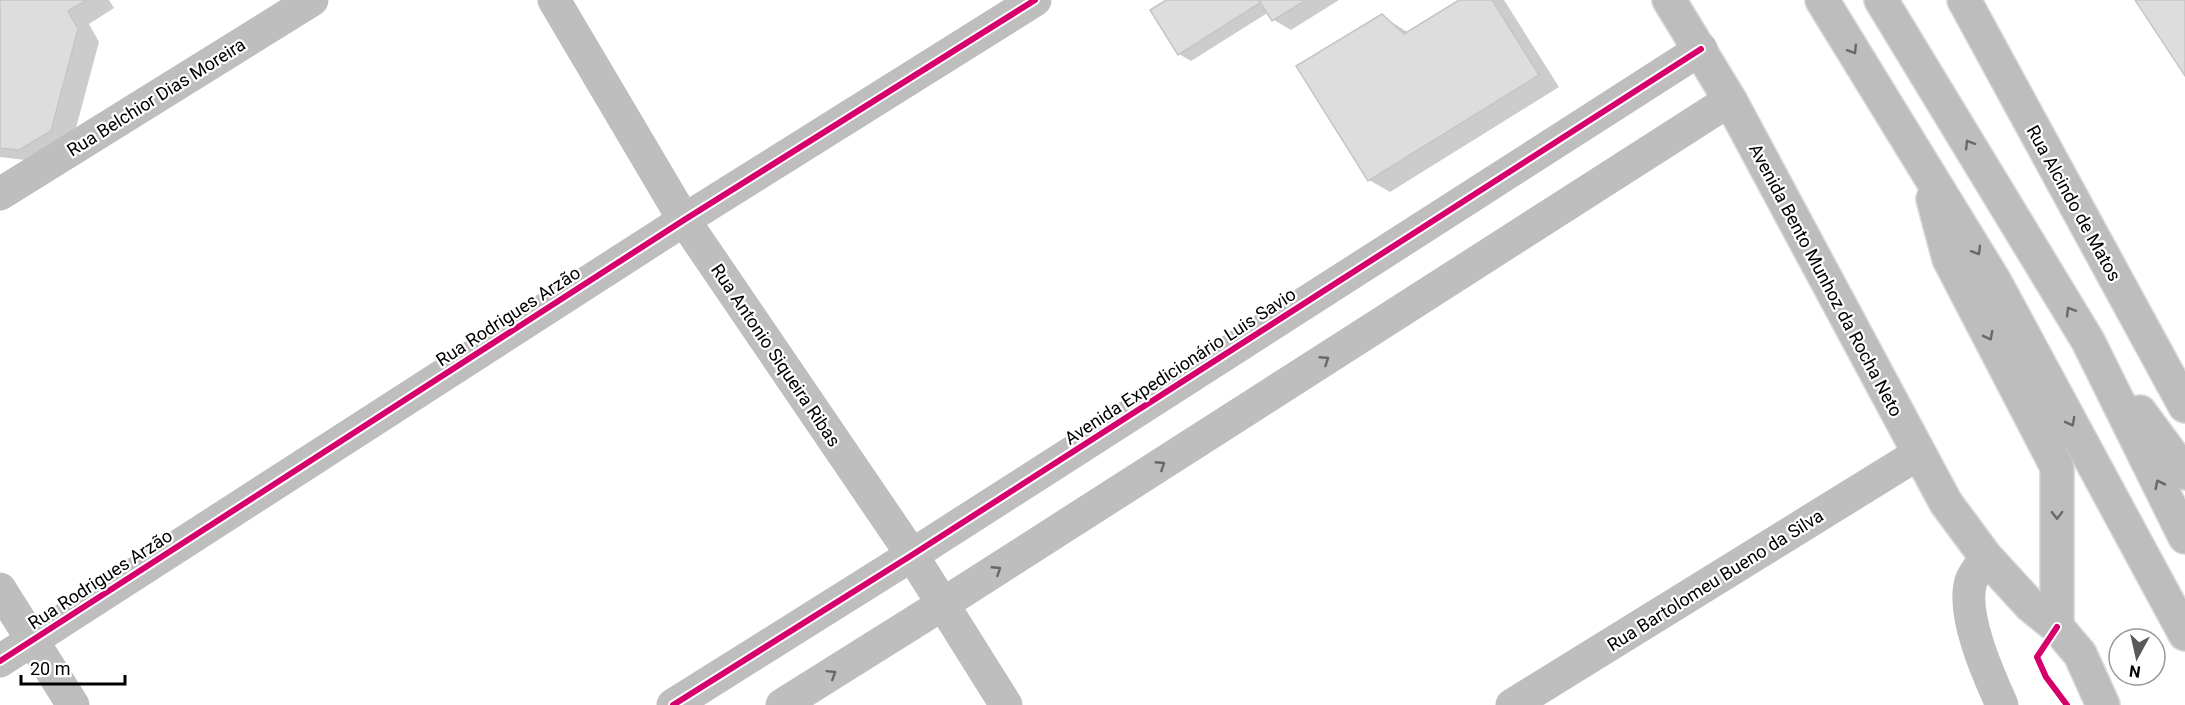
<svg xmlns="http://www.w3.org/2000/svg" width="2185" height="705" viewBox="0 0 2185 705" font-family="Roboto,sans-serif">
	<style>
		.shadow { fill: #0003 }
		.building { fill: #ddd; stroke: #c5c5c5; stroke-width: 1.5 }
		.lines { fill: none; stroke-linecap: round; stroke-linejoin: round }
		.major-casing { stroke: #dbdbdb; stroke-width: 36 }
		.highway-casing { stroke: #dbdbdb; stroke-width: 36 }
		.minor { stroke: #bebebe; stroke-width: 33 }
		.major { stroke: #bdbdbd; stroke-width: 33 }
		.highway { stroke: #bdbdbd; stroke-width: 33 }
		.cycleway-casing { stroke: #fff; stroke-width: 10 }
		.cycleway { stroke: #d6006c; stroke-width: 6 }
		.oneway { stroke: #686868 }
		.labels { text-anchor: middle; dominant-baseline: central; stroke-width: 4.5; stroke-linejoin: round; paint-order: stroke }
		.street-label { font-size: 18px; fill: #000; stroke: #fff }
	</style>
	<rect width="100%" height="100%" fill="#fff"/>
	<!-- shadow -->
	<g class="shadow">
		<polygon points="0,0 109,0 114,8 89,24 99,42 72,143 41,162 0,157"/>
		<polygon points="1169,0 1339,0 1291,30 1274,20 1269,12 1191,61 1179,54"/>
		<polygon points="1462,0 1504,0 1559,87 1390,192 1369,180 1382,16 1409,33"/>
	</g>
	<!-- building -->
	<g class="building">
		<polygon points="0,0 87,0 68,11 78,29 51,131 19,150 0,148"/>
		<polygon points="1166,0 1259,0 1260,3 1178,55 1150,10"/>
		<polygon points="1259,0 1306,0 1272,21"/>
		<polygon points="1459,0 1492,0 1539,75 1368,181 1296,66 1382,14 1404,34"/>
		<polygon points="2135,0 2185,0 2185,76"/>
	</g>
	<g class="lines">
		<defs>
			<g id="major">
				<polyline points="1669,0 1730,100 1946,503 1986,557 2031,606 2057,627 2080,654 2103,705"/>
				<polyline points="1964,0 2185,406"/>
			</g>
			<g id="highway">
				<polyline points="1822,0 1995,282 2185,634"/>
				<polyline points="1881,0 2088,341 2185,537"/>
				<polyline points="1933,199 1949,259 2057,467 2057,627"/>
				<polyline points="2140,412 2185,473"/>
			</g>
		</defs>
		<!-- major casing -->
		<use href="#major" class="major-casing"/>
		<!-- highway casing -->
		<use href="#highway" class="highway-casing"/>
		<!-- minor -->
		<g class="minor">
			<polyline points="554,0 684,220 912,555 1006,705"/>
			<polyline points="0,194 312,0"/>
			<path d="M1986 557C1982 564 1974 573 1971 581 1961 614 1988 674 2002 705"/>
			<polyline points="0,589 73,705"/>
			<polyline points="0,661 684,220 1035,0"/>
			<polyline points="673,705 912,555 1701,49"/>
			<polyline points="782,705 943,604 1730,100"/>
			<polyline points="1512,705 1918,454"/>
		</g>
		<!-- major -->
		<use href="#major" class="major"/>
		<!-- highway -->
		<use href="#highway" class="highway"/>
		<defs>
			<g id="cycleway">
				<polyline points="2057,627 2037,657 2046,677 2067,705"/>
				<polyline points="0,661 684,220 1035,0"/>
				<polyline points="673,705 912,555 1701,49"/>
			</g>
		</defs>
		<!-- cycleway casing -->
		<use href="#cycleway" class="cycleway-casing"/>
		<!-- cycleway -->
		<use href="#cycleway" class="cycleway"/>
	</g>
	<!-- one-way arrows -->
	<defs><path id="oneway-chevron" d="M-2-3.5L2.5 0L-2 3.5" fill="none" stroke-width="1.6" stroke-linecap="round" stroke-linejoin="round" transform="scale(1.5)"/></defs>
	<g class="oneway">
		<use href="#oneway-chevron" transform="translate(1853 50) rotate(58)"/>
		<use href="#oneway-chevron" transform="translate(1969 144) rotate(-121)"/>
		<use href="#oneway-chevron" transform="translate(1977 251) rotate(59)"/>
		<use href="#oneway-chevron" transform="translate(2070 311) rotate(-121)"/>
		<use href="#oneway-chevron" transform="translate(1989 336) rotate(62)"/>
		<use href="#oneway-chevron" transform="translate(1325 360) rotate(-33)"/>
		<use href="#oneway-chevron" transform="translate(2071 422) rotate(62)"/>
		<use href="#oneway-chevron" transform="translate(1161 465) rotate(-33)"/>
		<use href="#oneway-chevron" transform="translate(2159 484) rotate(-116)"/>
		<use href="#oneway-chevron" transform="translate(2057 515) rotate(90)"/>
		<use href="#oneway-chevron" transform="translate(997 570) rotate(-33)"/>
		<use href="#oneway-chevron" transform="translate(832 674) rotate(-32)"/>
	</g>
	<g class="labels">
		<!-- street labels -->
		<g class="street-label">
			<text transform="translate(156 97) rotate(-32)">Rua Belchior Dias Moreira</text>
			<text transform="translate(2074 203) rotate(61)">Rua Alcindo de Matos</text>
			<text transform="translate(1826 280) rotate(62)">Avenida Bento Munhoz da Rocha Neto</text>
			<text transform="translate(508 316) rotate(-33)">Rua Rodrigues Arzão</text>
			<text transform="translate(776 355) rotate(56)">Rua Antonio Siqueira Ribas</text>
			<text transform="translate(1180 366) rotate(-33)">Avenida Expedicionário Luis Savio</text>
			<text transform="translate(100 579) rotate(-33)">Rua Rodrigues Arzão</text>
			<text transform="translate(1715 580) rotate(-32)">Rua Bartolomeu Bueno da Silva</text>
		</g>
	</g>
	<!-- north arrow -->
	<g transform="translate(2137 657) rotate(188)"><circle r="28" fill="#ffffff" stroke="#999999" stroke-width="1.5"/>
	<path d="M0-4.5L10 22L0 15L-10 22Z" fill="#595959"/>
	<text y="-9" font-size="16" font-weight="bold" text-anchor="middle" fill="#000000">N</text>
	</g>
	<!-- scale -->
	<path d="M21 675v9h104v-9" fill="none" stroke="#000000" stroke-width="3"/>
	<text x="30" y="675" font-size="18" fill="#000000" stroke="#ffffff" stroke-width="4.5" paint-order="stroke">20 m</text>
</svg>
